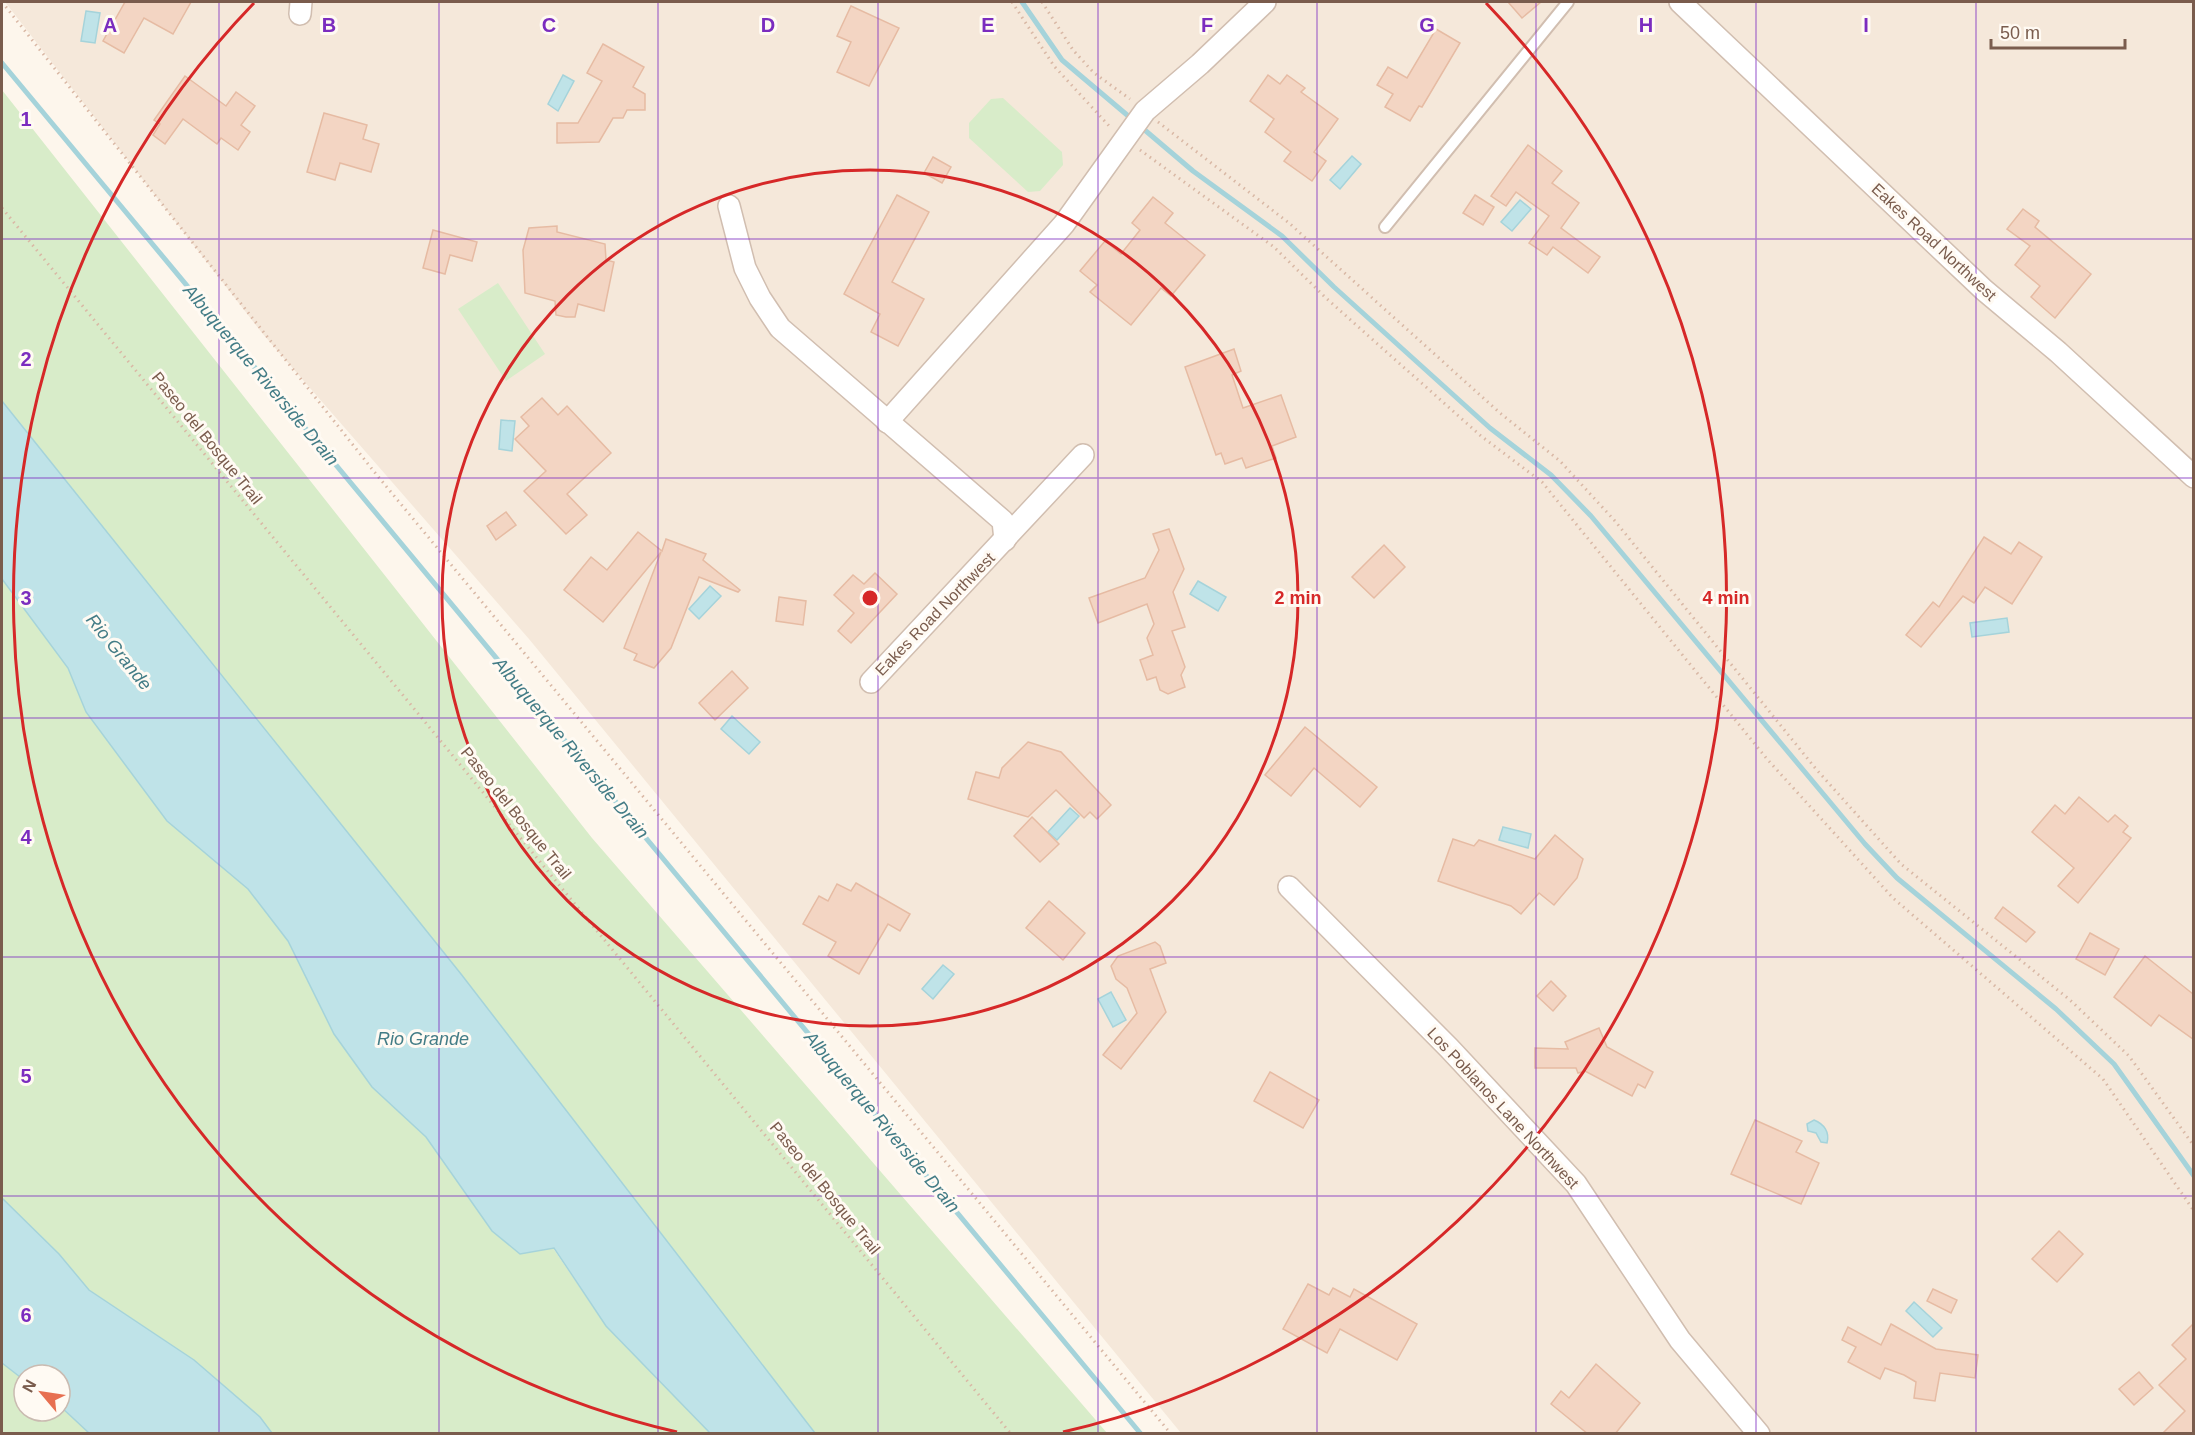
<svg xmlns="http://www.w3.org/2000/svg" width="2195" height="1435" viewBox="0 0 2195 1435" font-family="Arial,sans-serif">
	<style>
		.residential { fill: #f5e8da }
		.green { fill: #d8ecc9 }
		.water { fill: #bfe3e8; stroke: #a5d3da; stroke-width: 1.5 }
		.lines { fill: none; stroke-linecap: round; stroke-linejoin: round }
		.stream { stroke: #a5d3da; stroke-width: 5 }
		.building { fill: #f3d5c3; stroke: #e6bba3; stroke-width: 1.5 }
		.lane-casing { stroke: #d1beb0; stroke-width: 14 }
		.street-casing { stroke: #d1beb0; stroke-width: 24 }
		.path { stroke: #d9b8a5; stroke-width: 3; stroke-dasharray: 1.5 4.5; stroke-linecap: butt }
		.lane { stroke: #fff; stroke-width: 10 }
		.street { stroke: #fff; stroke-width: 21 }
		.grid { fill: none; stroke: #7b2cbf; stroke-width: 1.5; stroke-opacity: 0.55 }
		.ring { fill: none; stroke: #d62828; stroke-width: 3 }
		.labels { text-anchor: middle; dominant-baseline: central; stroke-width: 6; stroke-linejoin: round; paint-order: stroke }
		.street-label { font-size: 16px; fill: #7a5c4d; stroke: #fffaf3 }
		.water-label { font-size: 18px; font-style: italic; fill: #437c86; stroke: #fffaf3 }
		.grid-label { font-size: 20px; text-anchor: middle; font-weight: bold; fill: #7b2cbf; stroke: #fffaf3; stroke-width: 6; stroke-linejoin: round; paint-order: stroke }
		.centre { fill: #d62828; stroke: #fffaf3; stroke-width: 3 }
		.ring-label { font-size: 18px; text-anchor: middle; font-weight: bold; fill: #d62828; stroke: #fffaf3; stroke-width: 6; stroke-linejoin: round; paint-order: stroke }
	</style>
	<rect width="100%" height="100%" fill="#fdf6ec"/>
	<!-- residential -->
	<polygon class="residential" points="5,2 2193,2 2193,1433 1181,1433 529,639 262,333"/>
	<!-- green -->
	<g class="green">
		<polygon points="2,90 592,838 1107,1433 815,1433 461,974 2,401"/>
		<polygon points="1003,98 1062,152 1063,165 1040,191 1028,192 969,138 969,123 991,99"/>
		<polygon points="498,283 545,354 506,381 458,309"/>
		<polygon points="2,579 68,668 86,712 167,821 248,889 288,941 334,1034 372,1087 426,1137 492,1231 520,1254 553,1248 606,1326 710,1433 272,1433 260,1417 194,1360 89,1290 59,1254 2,1198"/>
		<polygon points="2,1363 24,1380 24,1411 60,1411 60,1406 89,1433 2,1433"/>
	</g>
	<!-- water -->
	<g class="water">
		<polygon points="86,11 100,13 95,43 81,41"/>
		<polygon points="563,75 574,81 558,111 548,104"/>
		<polygon points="1352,156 1361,164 1340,189 1330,180"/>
		<polygon points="1520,200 1531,209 1512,231 1501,222"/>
		<polygon points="2,401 461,974 815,1433 710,1433 606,1326 554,1248 520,1254 492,1231 426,1137 372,1087 334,1034 288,941 248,889 167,821 86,712 68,668 2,579"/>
		<polygon points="501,420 515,421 512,451 499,449"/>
		<polygon points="1198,581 1226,597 1218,611 1190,594"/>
		<polygon points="710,586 721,596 699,619 689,609"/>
		<polygon points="2007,618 2009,632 1972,637 1970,623"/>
		<polygon points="732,716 760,742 749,754 721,729"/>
		<polygon points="1070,808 1079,816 1057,840 1048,832"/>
		<polygon points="1503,827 1531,834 1528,848 1499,840"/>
		<polygon points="943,965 954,974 933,999 922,989"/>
		<polygon points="1111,992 1126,1020 1113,1027 1098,999"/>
		<path d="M1814 1120C1824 1124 1830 1132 1827 1143L1821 1142 1816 1133 1808 1131 1807 1124Z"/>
		<polygon points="2,1198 59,1254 89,1290 194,1360 260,1417 272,1433 89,1433 60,1406 60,1375 24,1375 24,1380 2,1363"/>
		<polygon points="1914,1302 1942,1328 1933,1337 1906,1311"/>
	</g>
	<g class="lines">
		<!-- stream -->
		<g class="stream">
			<polyline points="1022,2 1062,60 1133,120"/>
			<polyline points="2,63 1141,1434"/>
			<polyline points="1140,126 1193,171 1282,236 1334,287 1490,428 1551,475 1591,516 1865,844 1897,878 2056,1009 2114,1064 2194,1176"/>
		</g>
	</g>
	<!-- building -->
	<g class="building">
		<polygon points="125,2 191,2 173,34 144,18 124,53 103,41"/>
		<polygon points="1508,2 1541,2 1522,18"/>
		<polygon points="851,6 899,28 869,86 837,72 851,42 837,36"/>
		<polygon points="1436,29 1460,43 1422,107 1419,106 1410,121 1385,107 1393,94 1377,85 1388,67 1407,78"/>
		<polygon points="603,44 644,67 633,87 645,94 645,110 627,110 623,118 613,118 599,142 557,143 557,123 578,123 602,81 587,73"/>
		<polygon points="1268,75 1280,84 1287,75 1305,88 1301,92 1338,119 1314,152 1326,161 1312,181 1284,161 1291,152 1265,132 1274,119 1250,101"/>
		<polygon points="185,76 226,106 236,92 255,106 241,125 250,132 238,150 221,138 217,144 183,119 165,144 153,135 160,124 154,120"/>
		<polygon points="324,113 367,125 363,139 379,144 371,172 340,163 335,180 307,172"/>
		<polygon points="1528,145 1562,171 1552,183 1579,203 1561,228 1600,257 1588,273 1553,247 1547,255 1529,243 1549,216 1516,192 1506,206 1491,196"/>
		<polygon points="933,157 951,167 942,183 924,173"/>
		<polygon points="897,195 929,212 892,282 924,299 898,346 871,332 880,314 844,294"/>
		<polygon points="1475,195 1494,207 1483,225 1463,213"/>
		<polygon points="1153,197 1173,213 1165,223 1205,255 1171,296 1161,288 1131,325 1090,292 1097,285 1080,271 1105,241 1121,254 1140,230 1132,223"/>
		<polygon points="2023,209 2039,221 2035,227 2091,274 2055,318 2031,297 2040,286 2015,265 2030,246 2007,229"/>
		<polygon points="557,226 557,232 605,244 606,260 614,262 604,311 578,304 575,317 566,317 556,315 555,301 525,293 523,250 529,228"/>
		<polygon points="433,230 477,242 472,261 450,255 445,274 423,268"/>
		<polygon points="1234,349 1241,371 1232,375 1243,408 1281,395 1296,437 1272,446 1276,458 1246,468 1242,458 1225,464 1221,453 1216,455 1185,367"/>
		<polygon points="542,398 558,415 567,406 611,453 567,494 587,515 566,534 524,491 546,471 515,439 529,426 521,417"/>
		<polygon points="506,512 516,525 496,540 487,526"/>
		<polygon points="1169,529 1184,569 1173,592 1185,627 1172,631 1185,667 1181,675 1185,687 1168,694 1160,690 1156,677 1147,680 1140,660 1153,655 1147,638 1154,624 1147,604 1098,623 1089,598 1145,578 1159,550 1153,534"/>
		<polygon points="638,532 662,551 666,539 706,554 703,560 740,590 738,592 699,577 671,648 654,668 634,660 637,654 624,648 661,552 603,622 564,590 591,557 607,570"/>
		<polygon points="1984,537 2011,554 2019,542 2042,557 2012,604 1985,587 1974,603 1963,596 1921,647 1906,635 1933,602 1939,607"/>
		<polygon points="1384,545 1405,567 1374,598 1352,577"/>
		<polygon points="875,573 897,594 851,643 838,631 854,613 834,595 853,575 864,584"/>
		<polygon points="779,597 806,601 803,625 776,621"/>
		<polygon points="732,671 748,688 715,720 699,703"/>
		<polygon points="1305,727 1377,787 1360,807 1314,768 1291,796 1265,775"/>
		<polygon points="1028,742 1061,752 1111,805 1097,819 1090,812 1084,818 1056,790 1028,817 968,799 976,772 999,778 1002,768"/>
		<polygon points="2079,797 2108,822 2115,815 2128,826 2123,832 2131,838 2078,903 2058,886 2074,868 2032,832 2055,805 2065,814"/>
		<polygon points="1032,817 1059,844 1040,862 1014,836"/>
		<polygon points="1555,835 1583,859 1577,878 1554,905 1539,893 1521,914 1511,906 1438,881 1453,839 1474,846 1479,840 1535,859"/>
		<polygon points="856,883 910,914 900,931 888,924 859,974 828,956 836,942 803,924 819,896 828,901 837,884 851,891"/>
		<polygon points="1049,901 1085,933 1063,960 1026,928"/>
		<polygon points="2003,907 2035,932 2026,942 1995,918"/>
		<polygon points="2090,933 2119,949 2105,975 2076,959"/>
		<polygon points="1155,942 1160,946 1166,963 1150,969 1166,1012 1121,1069 1103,1055 1137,1013 1127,988 1116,979 1111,966 1118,956"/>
		<polygon points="2145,956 2193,994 2193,1039 2159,1015 2151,1026 2114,997"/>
		<polygon points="1551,981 1566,996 1553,1011 1537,996"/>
		<polygon points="1599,1028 1607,1047 1653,1072 1645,1088 1638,1084 1632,1096 1585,1071 1578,1073 1576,1068 1535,1068 1535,1048 1568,1049 1565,1042"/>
		<polygon points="1270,1072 1319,1100 1303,1128 1254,1101"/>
		<polygon points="1755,1120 1802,1141 1796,1152 1819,1163 1801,1204 1731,1174"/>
		<polygon points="2059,1231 2083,1254 2057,1282 2032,1259"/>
		<polygon points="1308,1284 1329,1295 1333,1288 1350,1297 1354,1289 1417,1324 1397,1360 1340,1329 1327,1353 1283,1329"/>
		<polygon points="1933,1289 1957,1300 1951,1313 1927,1301"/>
		<polygon points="1891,1324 1936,1349 1978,1355 1975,1378 1940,1373 1935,1401 1914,1398 1916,1382 1904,1375 1885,1368 1880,1379 1848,1362 1856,1347 1842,1340 1848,1327 1881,1345"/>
		<polygon points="2193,1324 2193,1434 2162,1434 2185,1411 2159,1385 2186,1359 2172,1345"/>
		<polygon points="1596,1364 1640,1403 1615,1434 1588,1434 1551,1404 1561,1391 1569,1398"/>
		<polygon points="2139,1372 2153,1388 2134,1405 2119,1389"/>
	</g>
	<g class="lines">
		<defs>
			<polyline id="lane" points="1385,227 1568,2"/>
			<g id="street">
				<polyline points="1680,2 1984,290 2058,352 2194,477"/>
				<polyline points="300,14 301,2"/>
				<polyline points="729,206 745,268 760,298 780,328 1003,521 1005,540"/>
				<polyline points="887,422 1064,224 1145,111 1200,64 1265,2"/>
				<polyline points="871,682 1083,455"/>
				<polyline points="1289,887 1449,1048 1576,1184 1680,1340 1759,1434"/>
			</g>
		</defs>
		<!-- lane casing -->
		<use href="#lane" class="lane-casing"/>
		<!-- street casing -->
		<use href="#street" class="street-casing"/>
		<!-- path -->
		<g class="path">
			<polyline points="2,2 376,474 1171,1434"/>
			<polyline points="1012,2 1054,66 1111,128"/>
			<polyline points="1042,2 1073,50 1094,73 1130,99"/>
			<polyline points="1158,122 1289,223 1500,413 1560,461 1615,521 1816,769 1901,864 2070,1000 2129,1056 2194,1146"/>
			<polyline points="1140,150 1274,247 1327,299 1481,436 1542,482 1767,759 1893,898 2103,1079 2194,1211"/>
			<polyline points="2,208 1011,1434"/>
		</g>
		<!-- lane -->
		<use href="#lane" class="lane"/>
		<!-- street -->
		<use href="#street" class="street"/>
	</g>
	<!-- grid -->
	<path class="grid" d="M219 2V1434M439 2V1434M658 2V1434M878 2V1434M1098 2V1434M1317 2V1434M1536 2V1434M1756 2V1434M1976 2V1434M2 239H2194M2 478H2194M2 718H2194M2 957H2194M2 1196H2194"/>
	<!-- distance rings -->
	<g class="ring">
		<circle cx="870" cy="598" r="428"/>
		<path d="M677 1432A856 856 0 0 1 254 3M1486 3A856 856 0 0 1 1063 1432"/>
	</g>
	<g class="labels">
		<!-- street labels -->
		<g class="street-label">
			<text transform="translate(1934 242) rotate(43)">Eakes Road Northwest</text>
			<text transform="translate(207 438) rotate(51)">Paseo del Bosque Trail</text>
			<text transform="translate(935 614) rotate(-46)">Eakes Road Northwest</text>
			<text transform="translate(516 813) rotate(51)">Paseo del Bosque Trail</text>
			<text transform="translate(1503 1108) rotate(47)">Los Poblanos Lane Northwest</text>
			<text transform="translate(825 1188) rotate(51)">Paseo del Bosque Trail</text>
		</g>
		<!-- water labels -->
		<g class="water-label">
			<text transform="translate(261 375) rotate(50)">Albuquerque Riverside Drain</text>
			<text transform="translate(119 652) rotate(51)">Rio Grande</text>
			<text transform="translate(571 748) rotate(50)">Albuquerque Riverside Drain</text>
			<text x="423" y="1039">Rio Grande</text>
			<text transform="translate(882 1122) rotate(50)">Albuquerque Riverside Drain</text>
		</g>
	</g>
	<g class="grid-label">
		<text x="110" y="32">A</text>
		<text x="329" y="32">B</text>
		<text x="549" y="32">C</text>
		<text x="768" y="32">D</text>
		<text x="988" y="32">E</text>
		<text x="1207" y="32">F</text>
		<text x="1427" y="32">G</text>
		<text x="1646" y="32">H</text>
		<text x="1866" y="32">I</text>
		<text x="26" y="126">1</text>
		<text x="26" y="366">2</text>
		<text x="26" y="605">3</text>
		<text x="26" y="844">4</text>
		<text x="26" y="1083">5</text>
		<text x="26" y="1322">6</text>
	</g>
	<circle cx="870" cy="598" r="9" class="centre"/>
	<g class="ring-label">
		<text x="1298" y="604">2 min</text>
		<text x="1726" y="604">4 min</text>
	</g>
	<!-- border -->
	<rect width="2195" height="1435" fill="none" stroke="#7a5c4d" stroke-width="6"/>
	<!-- north arrow -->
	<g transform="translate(42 1393) rotate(299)"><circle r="28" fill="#fffaf3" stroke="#cabbb1" stroke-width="1.5"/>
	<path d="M0-4.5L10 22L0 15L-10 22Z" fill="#e76f51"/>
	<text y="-9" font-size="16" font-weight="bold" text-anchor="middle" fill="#7a5c4d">N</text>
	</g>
	<!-- scale -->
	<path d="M1991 39v9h134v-9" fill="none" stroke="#7a5c4d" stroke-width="3"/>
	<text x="2000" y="39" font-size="18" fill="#7a5c4d" stroke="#fffaf3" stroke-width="4.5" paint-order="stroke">50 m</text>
</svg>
